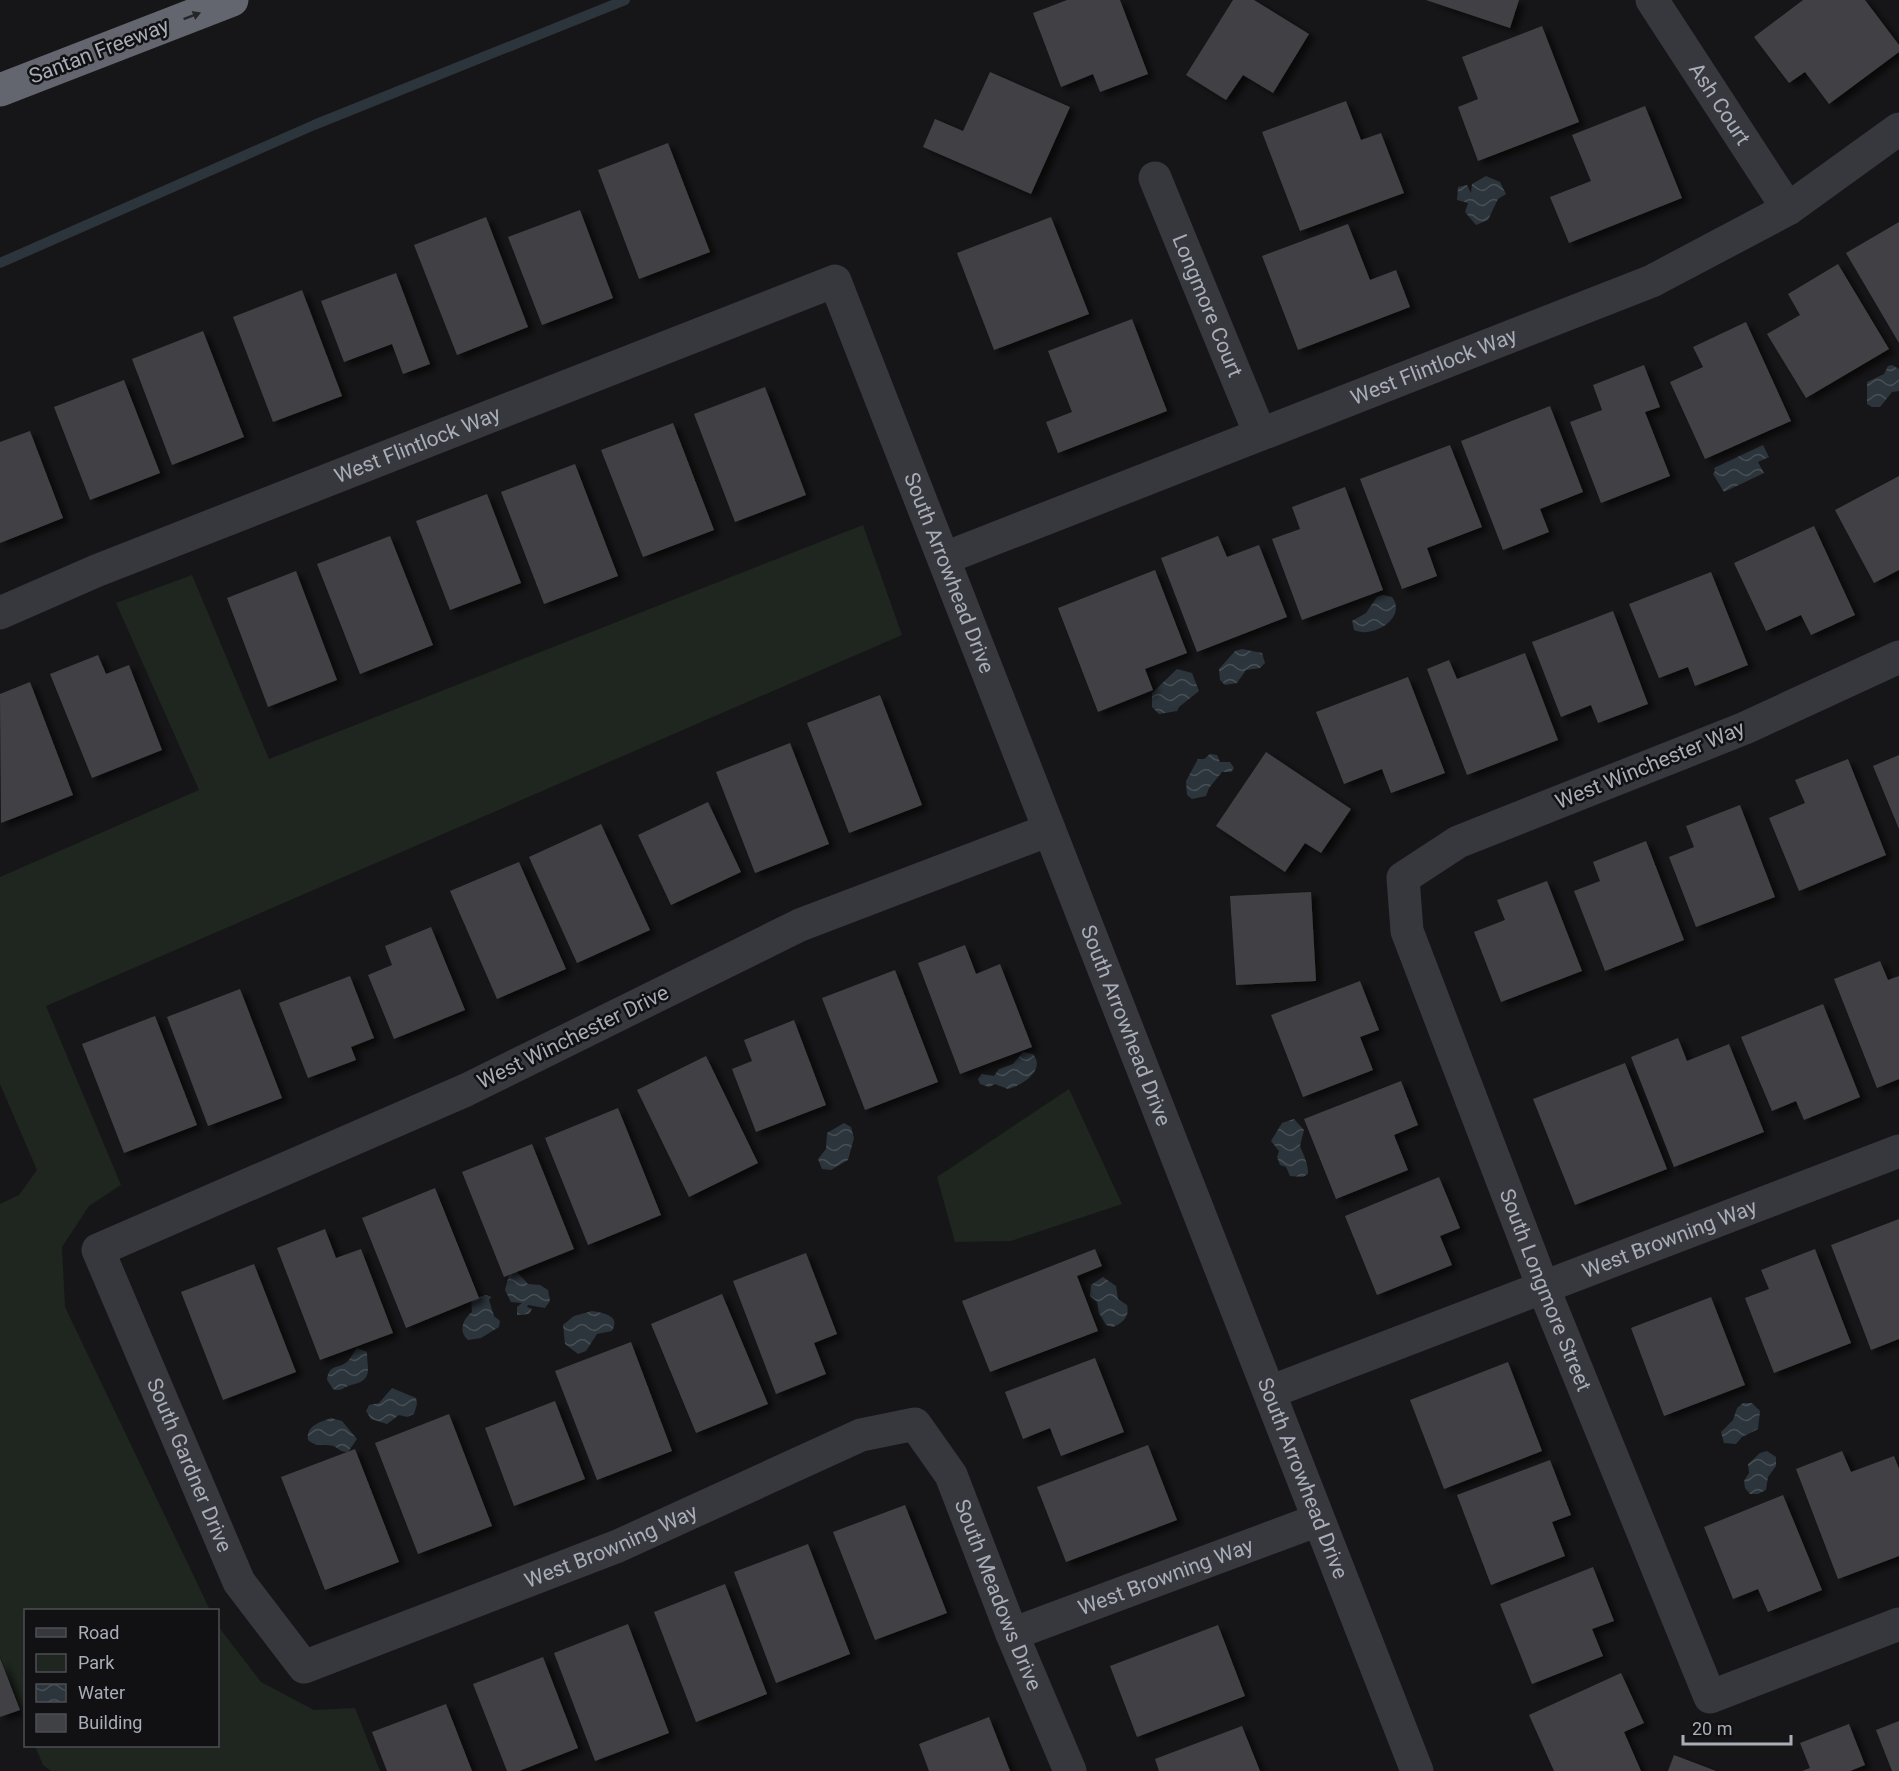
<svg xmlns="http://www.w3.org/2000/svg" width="1899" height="1771" viewBox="0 0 1899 1771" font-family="Roboto,sans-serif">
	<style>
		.green { fill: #1e261f }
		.water { fill: url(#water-waves) }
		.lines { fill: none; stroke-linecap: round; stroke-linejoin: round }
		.stream { stroke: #2c353c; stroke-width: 10 }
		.building { fill: #404145; filter: url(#shadow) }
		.minor { stroke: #37383d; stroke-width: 33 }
		.highway { stroke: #63666e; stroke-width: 33 }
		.oneway { fill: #26262a }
		.labels { text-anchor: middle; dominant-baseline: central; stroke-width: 5; stroke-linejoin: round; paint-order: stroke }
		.street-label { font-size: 21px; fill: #a8adb8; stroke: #111113 }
	</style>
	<defs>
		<pattern id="water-waves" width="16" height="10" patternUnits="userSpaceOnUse" patternTransform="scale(1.5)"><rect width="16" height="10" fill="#2c353c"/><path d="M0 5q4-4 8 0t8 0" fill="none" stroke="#485056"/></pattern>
		<filter id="shadow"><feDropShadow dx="6" dy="4" stdDeviation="3" flood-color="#0009"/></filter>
	</defs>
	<rect width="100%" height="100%" fill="#161618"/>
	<!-- green -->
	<g class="green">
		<polygon points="863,525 902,635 46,1006 121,1185 89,1206 62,1247 65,1307 210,1610 26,1610 25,1721 0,1656 0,1204 19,1195 37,1170 0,1084 0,877 199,790 116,603 192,575 269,759"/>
		<polygon points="1069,1089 1122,1204 1011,1241 955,1242 937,1177"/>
		<polygon points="218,1626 261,1682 314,1710 355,1708 380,1771 51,1771 43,1765 35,1746 218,1746"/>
	</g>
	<!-- water -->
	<g class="water">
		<polygon points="1486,176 1500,182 1506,194 1498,199 1488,220 1476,225 1465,212 1468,203 1457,200 1458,187 1467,185 1471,193 1472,184"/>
		<polygon points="1892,365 1899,369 1899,391 1892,392 1880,407 1872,407 1867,404 1867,382 1884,374 1888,366"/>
		<polygon points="1763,445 1769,457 1758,462 1764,473 1724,492 1713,474 1715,471 1714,468"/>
		<path d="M1382 595 1392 597C1408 618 1372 639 1354 630L1352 621 1366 613 1377 597Z"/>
		<polygon points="1242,649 1262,653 1265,663 1260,668 1246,670 1237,683 1225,685 1220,680 1219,669 1235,651"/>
		<polygon points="1177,669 1192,673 1199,691 1179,707 1177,711 1159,714 1152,707 1152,693"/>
		<polygon points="1210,754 1217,755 1220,762 1230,762 1234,768 1231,772 1222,772 1209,788 1206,796 1192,799 1187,795 1186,781 1198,759 1204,759"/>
		<path d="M1023 1052 1033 1054C1046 1070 1023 1085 1008 1089L995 1084 989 1087 980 1084 978 1079 982 1074 994 1076 999 1069 1013 1064Z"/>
		<path d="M1294 1119 1304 1130 1300 1146C1304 1157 1308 1162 1308 1174L1303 1177 1290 1176 1286 1167 1280 1165 1277 1157 1279 1151 1271 1141 1282 1123Z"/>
		<polygon points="844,1123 851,1127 854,1138 848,1160 831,1170 822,1169 818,1159 826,1149 827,1133"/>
		<polygon points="516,1271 528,1284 540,1285 548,1290 550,1301 545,1308 528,1305 527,1307 532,1309 529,1314 517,1315 517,1307 522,1303 511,1302 505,1290 509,1275"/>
		<path d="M1103 1277 1116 1286 1118 1299 1127 1305C1130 1316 1123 1323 1113 1327L1106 1325 1099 1313 1097 1302 1090 1296 1091 1285Z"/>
		<path d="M486 1295 491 1297 489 1300 494 1316 500 1321 499 1327 481 1338 468 1340C458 1331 463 1319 472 1312L471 1300Z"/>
		<path d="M592 1311C604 1313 621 1316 612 1331L597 1334 586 1351 578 1354 565 1344 563 1325 574 1316Z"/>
		<path d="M357 1348 367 1352C367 1370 374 1380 351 1385 343 1387 342 1392 333 1389L327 1380C329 1363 338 1370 348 1361 352 1357 353 1352 357 1348Z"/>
		<polygon points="392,1388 416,1398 417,1404 414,1414 407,1417 399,1415 387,1424 371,1419 366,1411 369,1405 379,1403"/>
		<polygon points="1743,1403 1752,1403 1760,1411 1758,1429 1742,1437 1736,1444 1724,1443 1721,1432 1733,1420 1737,1408"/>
		<path d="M331 1418 342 1421 357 1439 348 1452C340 1452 340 1449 333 1446 324 1443 317 1448 308 1440 306 1425 321 1422 331 1418Z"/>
		<polygon points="1767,1451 1776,1457 1776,1466 1768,1477 1766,1490 1758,1494 1750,1494 1745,1488 1744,1481 1749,1473 1748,1464 1760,1453"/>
	</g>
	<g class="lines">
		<!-- stream -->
		<polyline class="stream" points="0,263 314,125 625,0"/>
	</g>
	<!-- building -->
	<g class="building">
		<polygon points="1067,0 1120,0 1148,74 1100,92 1093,74 1061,87 1033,13"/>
		<polygon points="1233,0 1254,0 1309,34 1273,93 1243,75 1226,100 1186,75"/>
		<polygon points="1426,0 1519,0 1510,28"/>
		<polygon points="1803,0 1865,0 1899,45 1899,52 1829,104 1805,72 1789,83 1754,37"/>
		<polygon points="1542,26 1579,122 1478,161 1458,107 1478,99 1462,57"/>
		<polygon points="990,72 1070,107 1031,194 923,147 935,119 963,131"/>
		<polygon points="1346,101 1361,140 1381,133 1404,193 1300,231 1262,132"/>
		<polygon points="1645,106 1682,198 1569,243 1550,197 1591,181 1572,135"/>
		<polygon points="668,143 710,252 639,279 598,170"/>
		<polygon points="580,210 613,298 542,325 508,237"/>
		<polygon points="486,217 528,327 457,355 414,245"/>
		<polygon points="1051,217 1089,314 994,350 957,253"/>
		<polygon points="1899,222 1899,343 1846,253"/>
		<polygon points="1348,224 1370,280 1396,270 1410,307 1298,350 1262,256"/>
		<polygon points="1838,264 1889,349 1806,398 1767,334 1800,315 1788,294"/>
		<polygon points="396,273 430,364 403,374 392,344 344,362 321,301"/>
		<polygon points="302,290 342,396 273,422 233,317"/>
		<polygon points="1132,319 1167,411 1058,453 1046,422 1072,412 1048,351"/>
		<polygon points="1746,322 1791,421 1705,459 1670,382 1703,367 1693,347"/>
		<polygon points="203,331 244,437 172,465 132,359"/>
		<polygon points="1644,365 1660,407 1645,412 1670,476 1601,503 1570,422 1602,410 1593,385"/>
		<polygon points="124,380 160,473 90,500 54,407"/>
		<polygon points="765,387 806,495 735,522 694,414"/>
		<polygon points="1550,406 1583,492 1540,509 1549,532 1503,550 1461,441"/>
		<polygon points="673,423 714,530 643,557 601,450"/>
		<polygon points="30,431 63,518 0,543 0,442"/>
		<polygon points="1450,445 1482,527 1427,548 1437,576 1402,589 1360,479"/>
		<polygon points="575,464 618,576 544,604 501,492"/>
		<polygon points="1899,476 1899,570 1874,583 1835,510"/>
		<polygon points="1345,487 1383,590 1302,620 1272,539 1300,529 1292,507"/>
		<polygon points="487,494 521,583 450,610 416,521"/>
		<polygon points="1814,526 1855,615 1811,635 1801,615 1766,631 1734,563"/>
		<polygon points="390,536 433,645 360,674 317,564"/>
		<polygon points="1218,536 1227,557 1259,545 1287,617 1197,652 1161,558"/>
		<polygon points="1155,570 1187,653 1145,669 1153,690 1098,712 1058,608"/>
		<polygon points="296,571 337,680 268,707 227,598"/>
		<polygon points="1711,572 1748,665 1695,686 1688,667 1659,678 1629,604"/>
		<polygon points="1613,611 1648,704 1598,723 1591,705 1561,717 1532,642"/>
		<polygon points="1525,653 1558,740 1467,775 1427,669 1449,660 1457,679"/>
		<polygon points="98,655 106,674 129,665 162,750 92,778 50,674"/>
		<polygon points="1408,677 1445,773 1391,793 1382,769 1344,784 1316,712"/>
		<polygon points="30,682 73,795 1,823 0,694"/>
		<polygon points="880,695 922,805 849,833 807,723"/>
		<polygon points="790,743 829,844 755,873 716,772"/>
		<polygon points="1266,752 1351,809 1321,853 1305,843 1285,872 1216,826"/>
		<polygon points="1899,755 1899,829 1873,766"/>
		<polygon points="1848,759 1886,855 1799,891 1769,818 1805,803 1795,780"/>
		<polygon points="708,802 741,872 671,905 638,835"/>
		<polygon points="1740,805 1775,897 1696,927 1669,857 1694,847 1686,826"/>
		<polygon points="601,824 650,930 577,963 529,857"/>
		<polygon points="1646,841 1684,940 1605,971 1574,891 1600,881 1593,862"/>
		<polygon points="519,862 566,969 497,999 450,891"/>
		<polygon points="1547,881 1582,971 1501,1002 1474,932 1505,920 1497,900"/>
		<polygon points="1311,892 1316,981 1236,985 1230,896"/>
		<polygon points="431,927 465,1010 394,1039 368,975 392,965 385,946"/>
		<polygon points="965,945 976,974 1000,964 1032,1047 960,1074 918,963"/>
		<polygon points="1880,961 1888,980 1899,976 1899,1079 1877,1088 1834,979"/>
		<polygon points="895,970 938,1082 865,1110 822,998"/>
		<polygon points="350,976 374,1038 351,1047 356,1060 308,1078 279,1003"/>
		<polygon points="1360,981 1379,1030 1360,1037 1373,1070 1303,1097 1271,1015"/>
		<polygon points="240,989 282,1098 208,1126 167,1017"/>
		<polygon points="1823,1004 1860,1097 1804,1120 1796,1101 1772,1111 1741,1037"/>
		<polygon points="155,1016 197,1125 124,1153 82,1044"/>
		<polygon points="794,1020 826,1105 756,1132 732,1069 752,1061 744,1040"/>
		<polygon points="1678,1038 1687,1061 1729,1044 1764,1132 1674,1167 1631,1057"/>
		<polygon points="706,1056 758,1163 689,1197 637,1090"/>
		<polygon points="1625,1063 1667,1169 1575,1205 1533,1099"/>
		<polygon points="1401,1081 1418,1125 1394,1135 1408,1170 1336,1199 1304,1119"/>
		<polygon points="618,1108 661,1215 588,1245 545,1138"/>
		<polygon points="532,1144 574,1249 504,1277 462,1172"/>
		<polygon points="1439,1177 1460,1228 1440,1236 1452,1265 1377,1295 1345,1216"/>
		<polygon points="435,1188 479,1298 406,1328 362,1218"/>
		<polygon points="1899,1219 1899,1339 1871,1350 1831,1245"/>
		<polygon points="325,1229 336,1258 361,1249 393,1333 320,1360 277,1248"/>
		<polygon points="1095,1249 1102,1266 1077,1276 1098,1331 990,1372 962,1301"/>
		<polygon points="1815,1249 1851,1343 1774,1373 1745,1298 1769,1289 1761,1270"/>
		<polygon points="806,1253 837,1334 814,1343 826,1374 776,1394 733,1281"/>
		<polygon points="254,1264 296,1372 223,1400 181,1292"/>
		<polygon points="722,1294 768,1404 696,1433 651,1324"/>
		<polygon points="1711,1297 1745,1385 1664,1416 1631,1328"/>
		<polygon points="631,1342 672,1451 597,1480 555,1371"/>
		<polygon points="1095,1358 1124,1432 1061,1456 1050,1428 1023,1439 1005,1392"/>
		<polygon points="1508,1362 1542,1451 1444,1489 1410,1400"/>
		<polygon points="555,1401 585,1479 514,1506 485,1428"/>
		<polygon points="449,1414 492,1526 418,1554 375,1443"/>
		<polygon points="1148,1445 1177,1520 1066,1562 1037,1487"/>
		<polygon points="355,1449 399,1562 325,1590 281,1477"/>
		<polygon points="1842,1451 1851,1472 1894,1456 1899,1469 1899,1556 1838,1579 1796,1469"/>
		<polygon points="1550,1460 1571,1515 1552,1522 1565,1556 1491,1585 1457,1495"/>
		<polygon points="1783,1495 1822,1590 1768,1612 1758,1589 1733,1599 1704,1527"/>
		<polygon points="905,1505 947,1613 875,1640 833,1532"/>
		<polygon points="808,1544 850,1654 776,1683 734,1572"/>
		<polygon points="1593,1567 1614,1621 1592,1629 1603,1656 1532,1684 1500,1604"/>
		<polygon points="725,1584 767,1694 696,1722 654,1612"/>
		<polygon points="628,1624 669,1733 595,1761 554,1653"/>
		<polygon points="1218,1625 1245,1696 1137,1737 1110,1666"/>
		<polygon points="543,1657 578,1748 519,1771 507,1771 473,1684"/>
		<polygon points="0,1658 20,1710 0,1717"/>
		<polygon points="1621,1673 1644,1723 1624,1732 1641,1771 1554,1771 1529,1715"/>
		<polygon points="446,1704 472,1771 387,1771 372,1732"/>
		<polygon points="989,1717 1010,1771 929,1771 919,1744"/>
		<polygon points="1899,1721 1899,1771 1892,1771 1876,1730"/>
		<polygon points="1849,1724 1865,1765 1850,1771 1802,1771 1810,1768 1800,1743"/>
		<polygon points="1242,1726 1260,1771 1159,1771 1155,1759"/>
		<polygon points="1674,1755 1716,1771 1668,1771"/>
	</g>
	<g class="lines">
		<!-- minor -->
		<g class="minor">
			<path id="s1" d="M1652 0 1788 209"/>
			<path id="s2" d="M1155 178 1260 434"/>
			<path id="s3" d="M945 558 1652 281 1788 209 1899 129"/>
			<path id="s4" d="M0 613 96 571 835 281 1417 1771"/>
			<path id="s5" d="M1899 657 1745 728 1458 842 1403 878 1407 931 1543 1287 1710 1697 1899 1624"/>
			<path id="s6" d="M1049 830 800 925 466 1090 98 1250 239 1582 304 1667 618 1546 861 1435 915 1424 951 1475 1012 1634 1070 1771"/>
			<path id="s7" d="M1270 1392 1899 1151"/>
			<path id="s8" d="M1012 1634 1318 1520"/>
		</g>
		<!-- highway -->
		<polyline class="highway" points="0,90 232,0"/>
	</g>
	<!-- one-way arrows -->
	<defs><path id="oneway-solid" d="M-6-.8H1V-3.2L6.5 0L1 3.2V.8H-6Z" transform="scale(1.5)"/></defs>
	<use class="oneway" href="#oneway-solid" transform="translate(192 16) rotate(-21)"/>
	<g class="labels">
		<!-- street labels -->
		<g class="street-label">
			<text transform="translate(99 51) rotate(-21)">Santan Freeway</text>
			<text stroke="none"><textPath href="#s1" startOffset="124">Ash Court</textPath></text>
			<text stroke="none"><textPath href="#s2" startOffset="138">Longmore Court</textPath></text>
			<text stroke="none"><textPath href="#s3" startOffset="525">West Flintlock Way</textPath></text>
			<text stroke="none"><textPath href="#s4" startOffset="450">West Flintlock Way</textPath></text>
			<text stroke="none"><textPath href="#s4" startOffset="1212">South Arrowhead Drive</textPath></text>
			<text transform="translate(1650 765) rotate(-22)">West Winchester Way</text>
			<text stroke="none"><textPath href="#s4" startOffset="1698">South Arrowhead Drive</textPath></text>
			<text transform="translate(573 1037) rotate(-26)">West Winchester Drive</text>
			<text stroke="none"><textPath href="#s7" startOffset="428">West Browning Way</textPath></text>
			<text stroke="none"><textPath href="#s5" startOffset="982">South Longmore Street</textPath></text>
			<text stroke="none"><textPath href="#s6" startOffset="1274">South Gardner Drive</textPath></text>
			<text stroke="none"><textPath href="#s4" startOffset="2184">South Arrowhead Drive</textPath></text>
			<text stroke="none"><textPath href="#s6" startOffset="1838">West Browning Way</textPath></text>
			<text stroke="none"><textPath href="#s8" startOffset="164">West Browning Way</textPath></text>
			<text stroke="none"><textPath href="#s6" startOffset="2358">South Meadows Drive</textPath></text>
		</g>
	</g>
	<!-- legend -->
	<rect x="24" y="1609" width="195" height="138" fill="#111113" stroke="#4d4f55" stroke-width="1.5"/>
	<rect x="36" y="1628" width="30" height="9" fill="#37383d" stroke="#4d4f55" stroke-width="1.5"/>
	<text x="78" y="1639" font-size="18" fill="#a8adb8">Road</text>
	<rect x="36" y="1654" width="30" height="18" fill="#1e261f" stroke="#4d4f55" stroke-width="1.5"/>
	<text x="78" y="1669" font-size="18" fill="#a8adb8">Park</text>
	<rect x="36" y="1684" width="30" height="18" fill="url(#water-waves)" stroke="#4d4f55" stroke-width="1.5"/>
	<text x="78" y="1699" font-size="18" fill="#a8adb8">Water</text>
	<rect x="36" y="1714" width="30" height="18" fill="#404145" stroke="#4d4f55" stroke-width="1.5"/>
	<text x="78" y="1729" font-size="18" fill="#a8adb8">Building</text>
	<!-- scale -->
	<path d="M1683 1735v9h108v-9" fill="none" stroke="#a8adb8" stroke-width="3"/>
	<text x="1692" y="1735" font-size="18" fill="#a8adb8" stroke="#111113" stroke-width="4.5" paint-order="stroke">20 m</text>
</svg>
